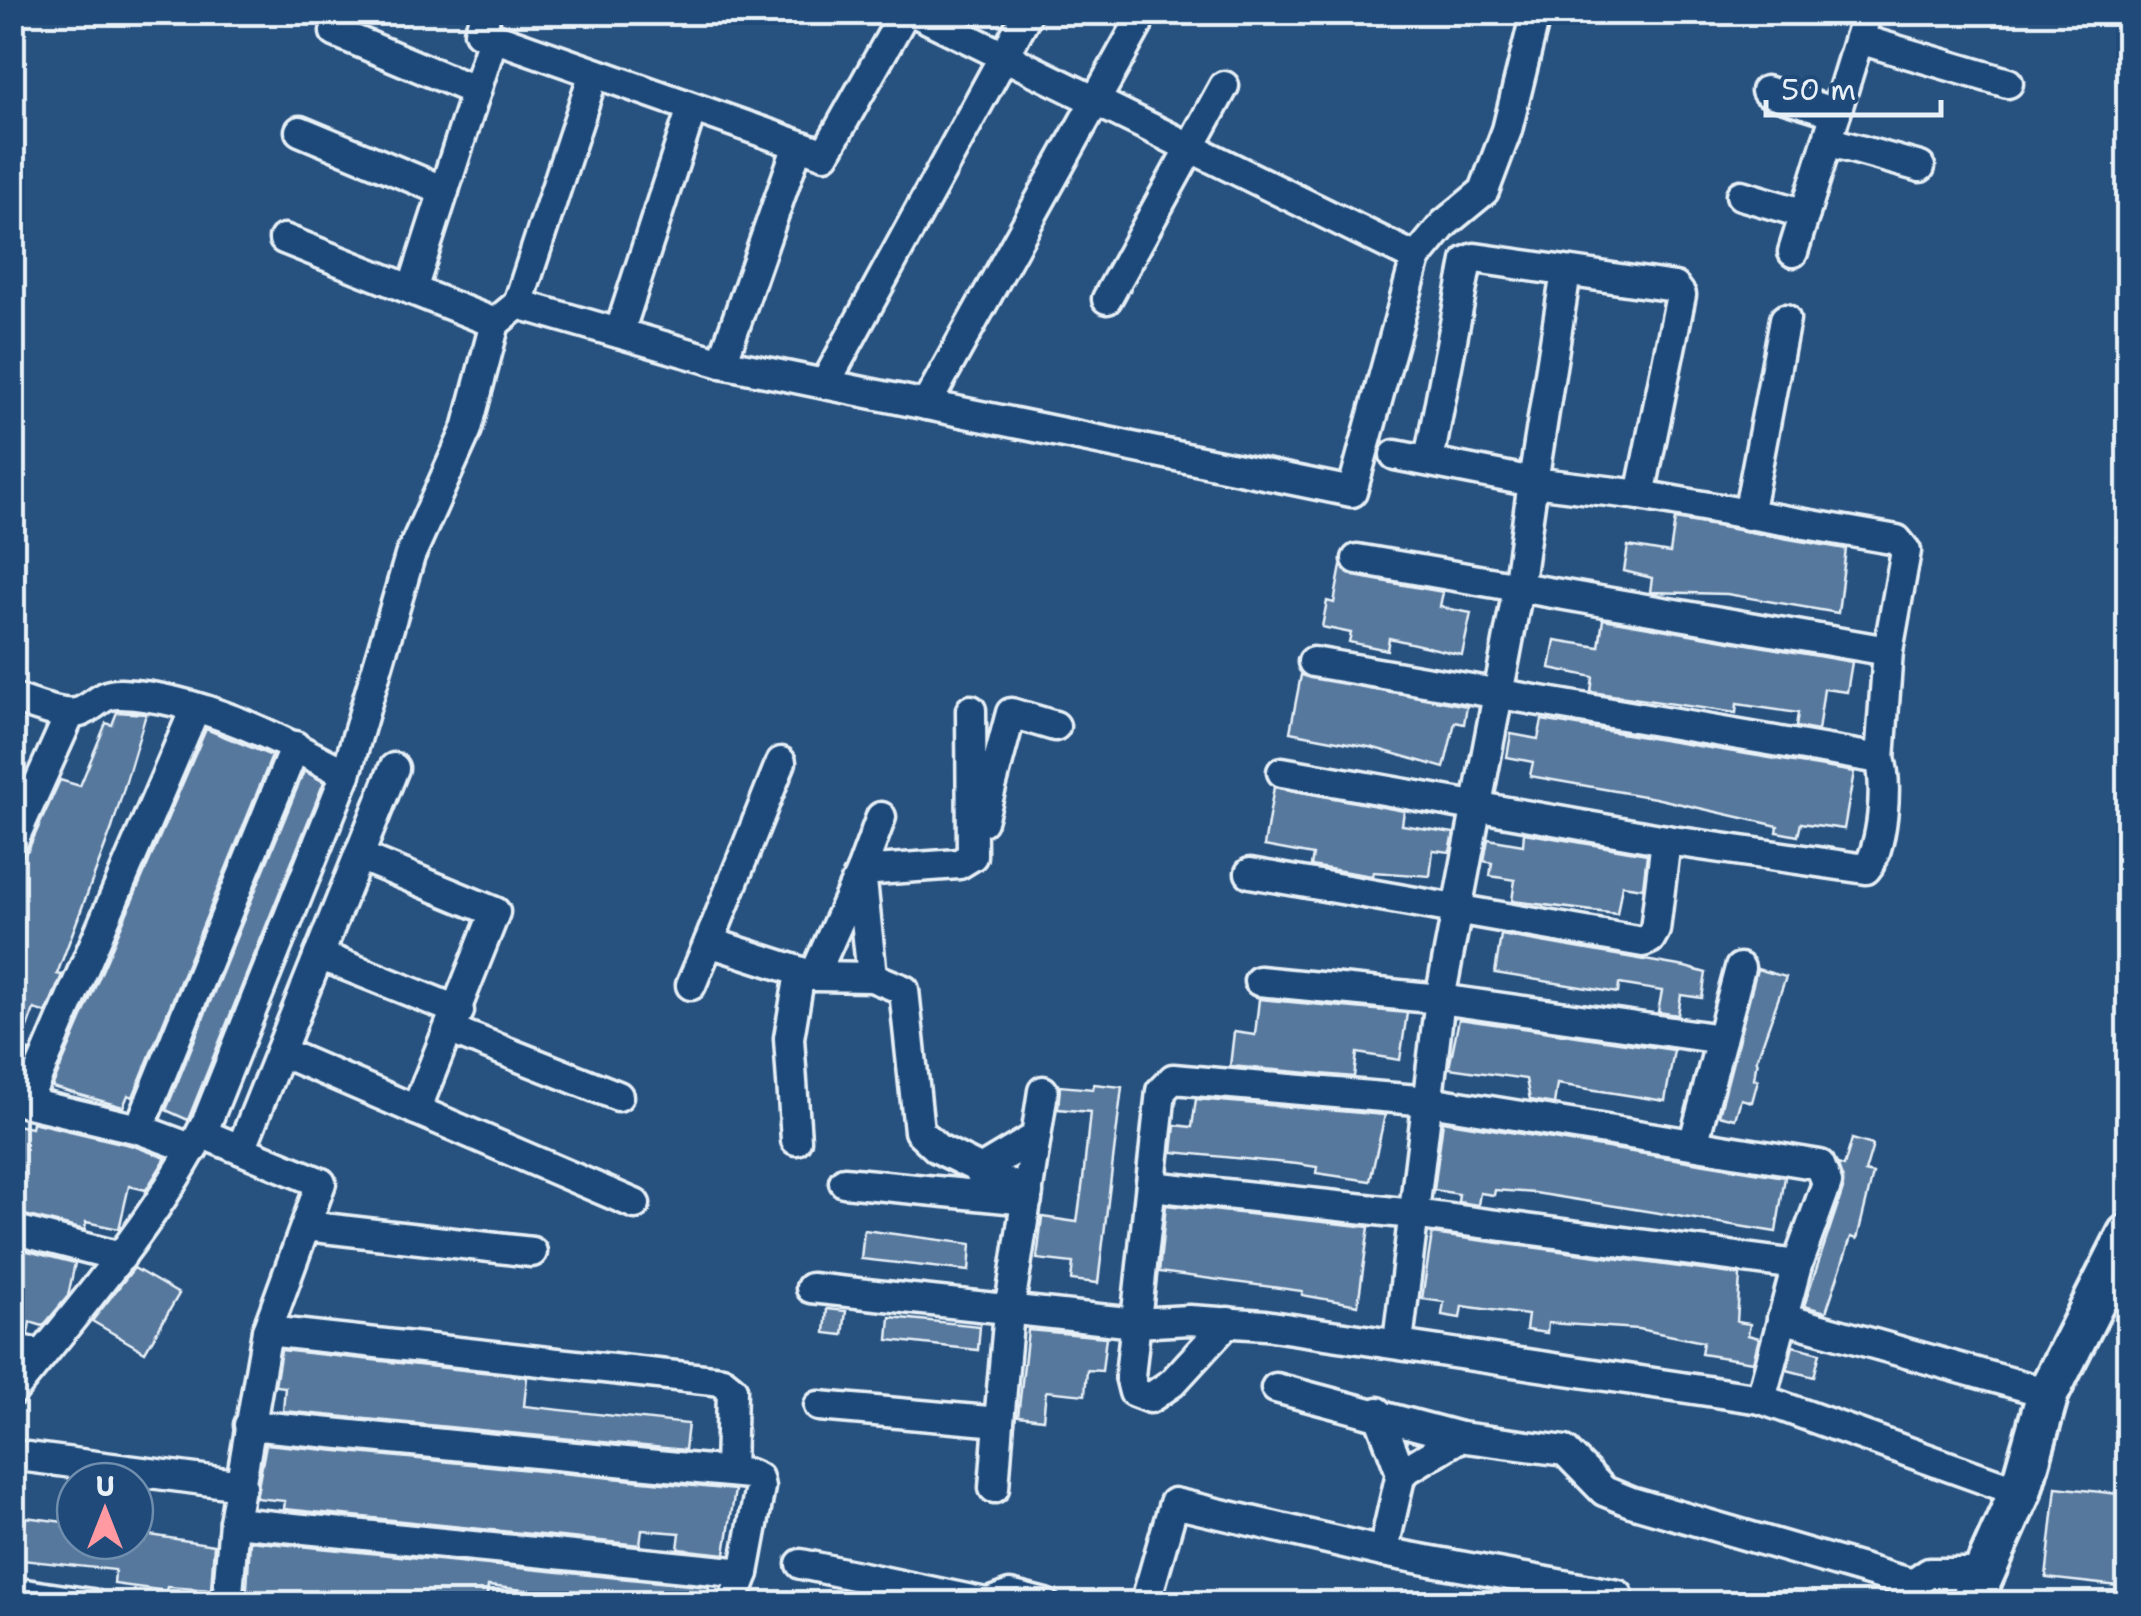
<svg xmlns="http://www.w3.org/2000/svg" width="2141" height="1616" viewBox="0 0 2141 1616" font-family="'Shantell Sans',sans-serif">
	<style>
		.building { fill: #57789d; stroke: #e8f1f8; stroke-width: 2.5 }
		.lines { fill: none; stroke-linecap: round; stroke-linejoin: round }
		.street-casing { stroke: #e8f1f8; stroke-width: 35 }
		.secondary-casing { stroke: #e8f1f8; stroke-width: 48 }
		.street { stroke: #1f4a7a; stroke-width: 28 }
		.secondary { stroke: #1f4a7a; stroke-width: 40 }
	</style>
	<rect width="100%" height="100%" fill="#27517f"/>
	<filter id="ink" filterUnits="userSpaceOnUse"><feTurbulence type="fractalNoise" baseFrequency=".01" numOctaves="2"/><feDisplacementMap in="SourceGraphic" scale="20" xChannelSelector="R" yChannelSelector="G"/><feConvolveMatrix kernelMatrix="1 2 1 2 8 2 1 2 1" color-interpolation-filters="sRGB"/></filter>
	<g filter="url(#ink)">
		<!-- building -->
		<g class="building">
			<polygon points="1675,519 1846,549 1838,613 1727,594 1650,592 1652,578 1624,571 1628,546 1670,553"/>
			<polygon points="1341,566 1354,576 1443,592 1440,607 1471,613 1462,655 1389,638 1387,650 1349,642 1351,633 1322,627 1327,601 1334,603"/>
			<polygon points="1603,619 1852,662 1847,692 1824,689 1818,731 1796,727 1798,713 1737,704 1736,713 1591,692 1593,677 1550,668 1555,640 1599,647"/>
			<polygon points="1301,675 1467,706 1464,724 1455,722 1444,768 1374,748 1290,732"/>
			<polygon points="117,712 146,714 112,828 57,974 62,975 46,1013 34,1009 20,1047 29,1051 19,1075 12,1072 12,865 28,850 60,780 80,786 106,723 112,725"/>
			<polygon points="1542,720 1854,772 1844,829 1801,823 1798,836 1777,832 1778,826 1655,798 1530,776 1533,762 1507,757 1511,734 1538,739"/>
			<polygon points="206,729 272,756 133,1097 128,1095 123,1107 52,1087"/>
			<polygon points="304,771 324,782 188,1120 166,1110"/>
			<polygon points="1274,787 1404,811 1402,825 1454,833 1450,852 1433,850 1430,876 1373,872 1372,876 1311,866 1313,855 1264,846"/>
			<polygon points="1524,833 1647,854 1643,888 1622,885 1617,914 1512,901 1515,880 1490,876 1492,863 1484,861 1488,839 1523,845"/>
			<polygon points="1501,935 1685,967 1706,973 1702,998 1681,995 1678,1015 1658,1012 1662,991 1619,984 1618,993 1495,973"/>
			<polygon points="1757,969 1786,977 1757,1059 1754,1079 1758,1080 1752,1102 1741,1099 1735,1119 1719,1115"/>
			<polygon points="1259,999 1407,1013 1400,1060 1357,1053 1354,1077 1230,1066 1234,1032 1255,1035"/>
			<polygon points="1459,1019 1674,1050 1665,1101 1557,1084 1554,1104 1530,1100 1526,1079 1449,1068"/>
			<polygon points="1094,1084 1122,1087 1098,1283 1071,1280 1073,1263 1037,1259 1042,1217 1077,1222 1083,1180 1090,1112 1058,1109 1060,1086 1093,1089"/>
			<polygon points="1196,1099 1385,1115 1370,1181 1316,1173 1317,1167 1297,1164 1172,1152 1175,1125 1192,1127"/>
			<polygon points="1443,1121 1785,1177 1776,1232 1535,1193 1495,1190 1494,1195 1480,1193 1478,1205 1458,1202 1459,1194 1434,1190"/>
			<polygon points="32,1122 134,1146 166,1158 146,1190 129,1186 119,1229 86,1222 85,1230 12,1212 12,1124 31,1128"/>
			<polygon points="1852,1139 1873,1145 1865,1172 1873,1174 1857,1239 1851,1237 1826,1312 1804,1306 1843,1189 1838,1164 1844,1166"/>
			<polygon points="1166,1205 1369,1227 1358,1305 1302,1295 1302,1291 1159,1272"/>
			<polygon points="864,1230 971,1244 969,1271 861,1259"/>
			<polygon points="1432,1234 1740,1275 1737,1322 1750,1324 1748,1335 1759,1338 1753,1362 1701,1354 1703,1342 1639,1329 1548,1323 1547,1333 1526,1330 1528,1315 1462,1306 1460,1318 1442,1315 1444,1302 1422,1299"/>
			<polygon points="12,1247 75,1263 68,1296 43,1326 30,1322 28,1334 12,1331"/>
			<polygon points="134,1268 179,1294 145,1352 92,1321"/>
			<polygon points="827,1309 846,1311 843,1335 825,1333"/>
			<polygon points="890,1317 980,1326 978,1350 888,1340"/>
			<polygon points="1028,1330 1106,1337 1102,1371 1087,1370 1085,1395 1046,1391 1043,1419 1018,1416"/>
			<polygon points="1793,1346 1820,1353 1814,1377 1787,1370"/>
			<polygon points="281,1350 527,1377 524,1406 688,1424 685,1450 283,1411 285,1387 275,1386"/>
			<polygon points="266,1444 735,1490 725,1554 678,1549 680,1533 642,1530 640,1545 284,1509 285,1501 256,1498"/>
			<polygon points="2056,1487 2128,1495 2128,1587 2046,1578"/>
			<polygon points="25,1517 64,1522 63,1526 75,1527 75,1541 144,1541 144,1534 214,1545 211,1590 167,1587 166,1591 114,1584 115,1570 12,1559 12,1520 25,1522"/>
			<polygon points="250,1541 709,1587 707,1604 656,1604 657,1598 616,1594 614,1604 553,1595 552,1604 532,1604 533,1591 488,1586 486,1604 246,1604"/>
		</g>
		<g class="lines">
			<defs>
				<g id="street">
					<polyline points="487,12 479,32 825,154 905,12"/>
					<polyline points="914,12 1416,258"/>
					<polyline points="335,32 476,91"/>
					<polyline points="1859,39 2008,83"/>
					<polyline points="1766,91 1836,113"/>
					<polyline points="300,131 444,191"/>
					<polyline points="1827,141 1920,167"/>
					<polyline points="1741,195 1805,214"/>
					<polyline points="284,239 495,323"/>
					<polyline points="1793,252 1867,12"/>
					<polyline points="412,290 493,38"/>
					<polyline points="1107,299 1224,86"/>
					<polyline points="518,304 594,73"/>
					<polyline points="619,333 692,108"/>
					<polyline points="722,363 798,145"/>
					<polyline points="825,384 1028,12"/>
					<polyline points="926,405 1137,26"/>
					<polyline points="1395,455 1533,482 1518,589 1440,999 1398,1342"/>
					<polyline points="1429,460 1467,261 1475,258 1675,287 1681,295 1640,495 1533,482 1566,272"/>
					<polyline points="1748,515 1785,319"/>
					<polyline points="1357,559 1888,651"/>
					<polyline points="1313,662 1880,759"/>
					<path d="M12 698C31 703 62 718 80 712 96 706 101 693 121 694 198 697 279 738 346 774L208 1119C157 1220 83 1304 12 1392"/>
					<polyline points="781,762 709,942 814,976 872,977 904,990 919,1131 937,1148 1028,1193"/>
					<path d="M1282 772 1666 840 1866 869C1883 849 1888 783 1880 759L1888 651 1906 551 1897 540 1640 495"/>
					<polyline points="346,774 410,556 467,429 495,323 518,304 722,363 1352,492 1416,258 1444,224 1484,191 1507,130 1536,12"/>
					<polyline points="881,817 861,871 959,864 972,856 971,710"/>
					<polyline points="982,821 1011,713 1055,726"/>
					<polyline points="12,843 70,714"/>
					<polyline points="359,856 495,912 416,1110"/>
					<polyline points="1250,873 1643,942 1650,939 1655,930 1666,840"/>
					<polyline points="319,955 459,1011"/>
					<polyline points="814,976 861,871 872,977"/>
					<polyline points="1259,981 1440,999 1721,1039"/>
					<polyline points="691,985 709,942"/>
					<polyline points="451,1030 618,1096"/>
					<polyline points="281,1052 635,1204"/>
					<polyline points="12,1099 139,1129 193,1149"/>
					<polyline points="26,1103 195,709"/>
					<polyline points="139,1129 295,746"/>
					<polyline points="201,1133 321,1183 267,1331"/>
					<polyline points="796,1140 789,1038 800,973"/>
					<polyline points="1694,1141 1740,968"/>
					<polyline points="241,1149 394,768"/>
					<polyline points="979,1171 1034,1138"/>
					<polyline points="844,1182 1027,1200"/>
					<polyline points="1151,1186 1413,1214 1797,1265"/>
					<polyline points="306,1226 532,1252"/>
					<polyline points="12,1229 121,1257"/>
					<polyline points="811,1288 1136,1323 1189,1320 1265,1325 1761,1399 2020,1492"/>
					<polyline points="1782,1318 2048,1393"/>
					<polyline points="1228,1322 1172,1383 1150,1398 1134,1392 1130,1376 1161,1091 1173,1079 1429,1101 1820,1165 1827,1183 1797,1265 1761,1399"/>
					<polyline points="12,1348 42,1355"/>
					<polyline points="1276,1388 1460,1437 1565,1451 1604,1491 1631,1502 1913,1584"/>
					<polyline points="819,1406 999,1422 1009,1312 1043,1091"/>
					<polyline points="1378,1412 1401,1473 1460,1437"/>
					<polyline points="249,1425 749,1474 758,1478 760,1487 744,1573 732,1604"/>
					<polyline points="12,1455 242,1485"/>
					<polyline points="994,1488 999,1422"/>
					<polyline points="234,1522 744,1573"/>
					<polyline points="1383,1552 1401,1473"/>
					<polyline points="801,1564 986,1603"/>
					<polyline points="12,1592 92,1604"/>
					<polyline points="227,1604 234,1522 267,1331 722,1381 732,1389 730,1472"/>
					<polyline points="986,1604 1010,1595 1045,1604"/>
					<polyline points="1145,1604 1174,1503 1383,1552 1618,1595"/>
					<polyline points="1916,1604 1913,1584 1929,1573 1982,1573"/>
				</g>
				<polyline id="secondary" points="1970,1604 2020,1492 2048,1393 2128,1235"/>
			</defs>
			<!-- street casing -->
			<use href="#street" class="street-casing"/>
			<!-- secondary casing -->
			<use href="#secondary" class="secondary-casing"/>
			<!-- street -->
			<use href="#street" class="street"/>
			<!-- secondary -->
			<use href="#secondary" class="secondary"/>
		</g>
	</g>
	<!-- margin -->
	<rect width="2141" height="1616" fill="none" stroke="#1f4a7a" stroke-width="50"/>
	<rect x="25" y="25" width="2091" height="1566" fill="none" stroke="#e8f1f8" stroke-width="4" filter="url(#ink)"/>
	<!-- north arrow -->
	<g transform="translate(105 1511)"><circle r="48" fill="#1f4a7a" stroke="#6f8dac" stroke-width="2.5"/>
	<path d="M0-8L18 38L0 25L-18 38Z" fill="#ff9aa2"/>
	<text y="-15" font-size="28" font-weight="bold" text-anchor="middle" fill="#e8f1f8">U</text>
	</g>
	<!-- scale -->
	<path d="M1766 100v15h175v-15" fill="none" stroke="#e8f1f8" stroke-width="5"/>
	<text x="1781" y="100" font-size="30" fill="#e8f1f8" stroke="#1f4a7a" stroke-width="8" paint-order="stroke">50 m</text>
</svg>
